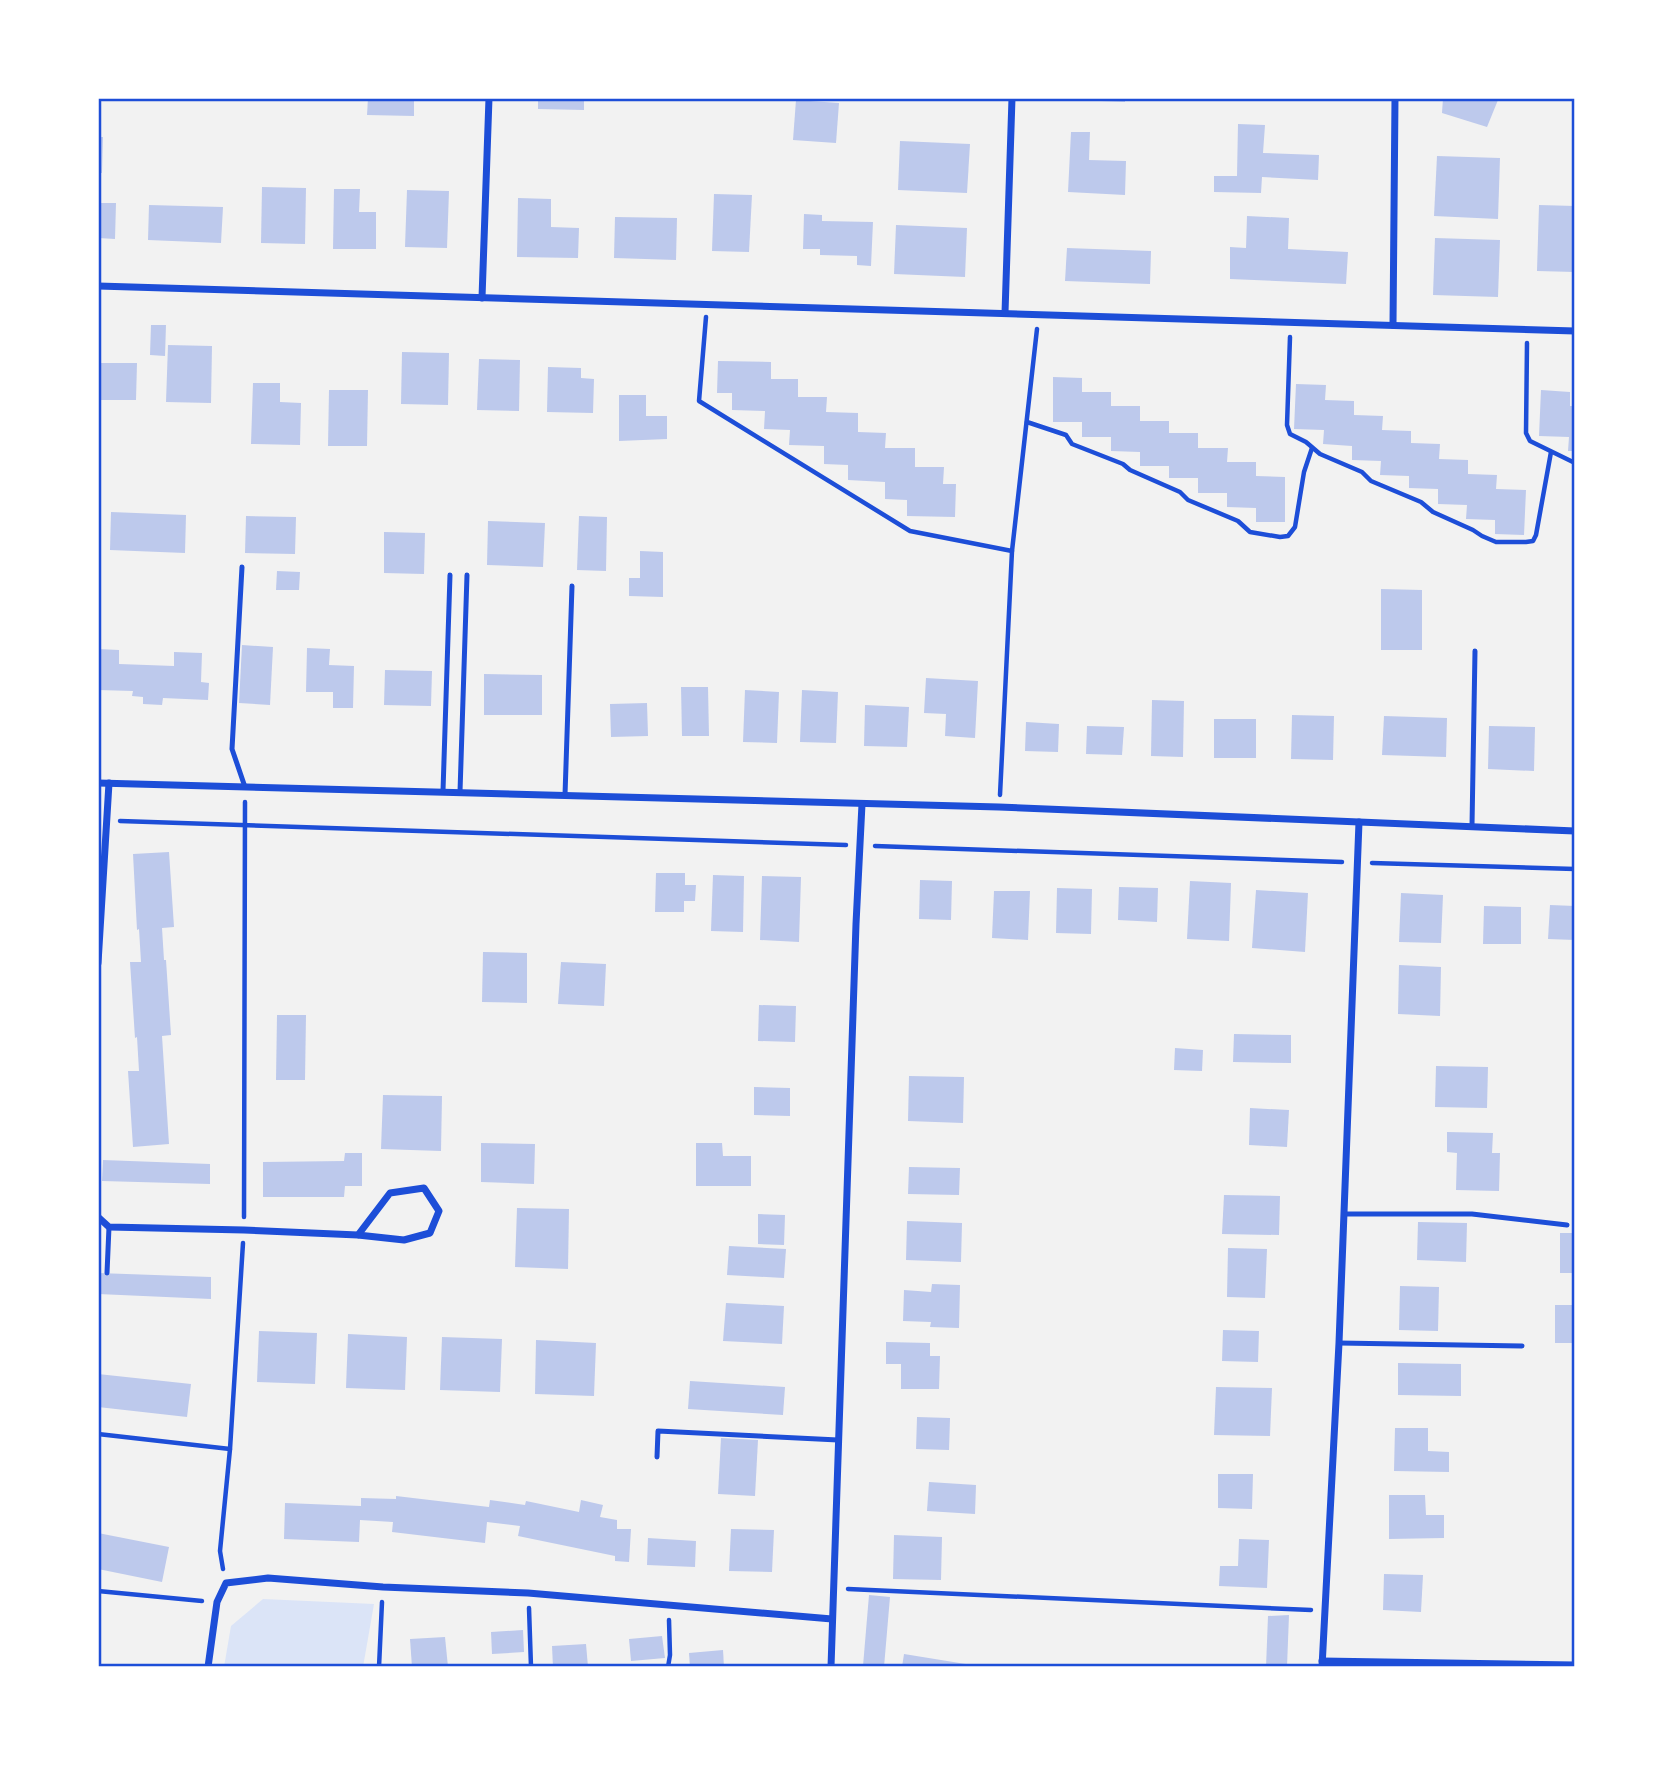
<svg xmlns="http://www.w3.org/2000/svg" width="1673" height="1765" viewBox="0 0 1673 1765" font-family="'Golos Text',sans-serif">
	<style>
		.green { fill: #dbe4f7 }
		.building { fill: #bdc9ec }
		.lines { fill: none; stroke-linecap: round; stroke-linejoin: round }
		.path { stroke: #1d4ed8; stroke-width: 4.5 }
		.service { stroke: #1d4ed8; stroke-width: 5 }
		.minor { stroke: #1d4ed8; stroke-width: 7 }
		.neatline { fill: none; stroke: #1d4ed8; stroke-width: 2.5 }
	</style>
	<rect width="100%" height="100%" fill="#f2f2f2"/>
	<!-- green -->
	<polygon class="green" points="263,1599 374,1604 363,1667 224,1667 231,1626"/>
	<!-- building -->
	<g class="building">
		<polygon points="368,98 414,98 414,116 367,115"/>
		<polygon points="538,98 584,98 584,110 538,109"/>
		<polygon points="1076,98 1125,98 1125,102 1076,100"/>
		<polygon points="1443,98 1491,98 1498,100 1487,127 1442,113"/>
		<polygon points="796,100 839,103 836,143 793,140"/>
		<polygon points="1238,124 1265,125 1263,153 1319,155 1318,180 1262,177 1261,193 1214,192 1214,176 1237,176"/>
		<polygon points="1071,132 1090,132 1089,160 1126,161 1125,195 1068,192"/>
		<polygon points="98,137 103,137 102,173 98,173"/>
		<polygon points="900,141 970,144 967,193 898,190"/>
		<polygon points="1437,156 1500,158 1498,219 1434,216"/>
		<polygon points="262,187 306,188 305,244 261,243"/>
		<polygon points="334,189 360,189 359,212 376,212 376,249 333,249"/>
		<polygon points="407,190 449,191 447,248 405,247"/>
		<polygon points="714,194 752,195 749,252 712,251"/>
		<polygon points="518,198 551,199 551,227 579,228 578,258 517,257"/>
		<polygon points="98,203 116,203 115,239 98,238"/>
		<polygon points="149,205 223,207 221,243 148,240"/>
		<polygon points="1539,205 1575,206 1575,272 1537,271"/>
		<polygon points="804,214 822,215 822,221 873,222 871,266 857,265 857,256 820,255 820,249 803,249"/>
		<polygon points="1247,216 1289,218 1288,249 1348,252 1346,284 1230,279 1230,247 1246,248"/>
		<polygon points="615,217 677,218 676,260 614,258"/>
		<polygon points="896,225 967,228 965,277 894,274"/>
		<polygon points="1435,238 1500,240 1498,297 1433,295"/>
		<polygon points="1067,248 1151,251 1150,284 1065,281"/>
		<polygon points="151,325 166,325 165,356 150,355"/>
		<polygon points="168,345 212,346 211,403 166,402"/>
		<polygon points="402,352 449,353 448,405 401,404"/>
		<polygon points="479,359 520,360 519,411 477,410"/>
		<polygon points="718,361 771,362 771,379 798,379 798,397 827,397 826,412 858,413 858,432 886,433 885,448 915,448 915,467 944,467 943,484 956,484 955,517 907,516 907,500 885,499 885,482 848,480 848,465 824,464 824,446 789,445 790,430 764,429 765,411 732,410 732,393 717,393"/>
		<polygon points="98,363 137,363 136,400 98,400"/>
		<polygon points="548,367 581,368 581,378 594,379 593,413 547,412"/>
		<polygon points="1053,377 1082,378 1082,392 1111,392 1111,406 1140,406 1140,421 1169,421 1169,433 1198,433 1198,448 1228,448 1227,462 1256,462 1256,476 1285,477 1285,522 1256,522 1256,508 1227,507 1227,493 1198,493 1198,478 1169,478 1169,466 1140,466 1140,452 1111,451 1111,437 1082,437 1082,422 1053,422"/>
		<polygon points="253,383 280,383 280,402 301,403 300,445 251,444"/>
		<polygon points="1296,384 1326,385 1325,400 1354,401 1354,415 1383,416 1382,430 1411,431 1411,443 1440,444 1439,459 1468,460 1468,474 1497,475 1496,489 1526,490 1524,535 1495,534 1495,520 1466,519 1467,505 1438,504 1438,489 1409,488 1409,476 1380,475 1381,461 1352,460 1352,446 1323,444 1324,430 1294,429"/>
		<polygon points="329,390 368,390 367,446 328,446"/>
		<polygon points="1541,390 1570,392 1570,406 1575,406 1575,451 1568,451 1569,437 1539,436"/>
		<polygon points="619,395 646,395 646,416 667,416 667,439 619,441"/>
		<polygon points="111,512 186,515 185,553 110,550"/>
		<polygon points="246,516 296,517 295,554 245,553"/>
		<polygon points="579,516 607,517 606,571 577,570"/>
		<polygon points="488,521 545,523 543,567 487,565"/>
		<polygon points="384,532 425,533 424,574 384,573"/>
		<polygon points="640,551 663,552 663,597 629,596 629,578 640,578"/>
		<polygon points="277,571 300,572 299,590 276,590"/>
		<polygon points="1381,589 1422,590 1422,650 1381,650"/>
		<polygon points="242,645 273,647 270,705 239,703"/>
		<polygon points="307,648 330,649 329,665 354,666 353,708 333,708 333,692 306,692"/>
		<polygon points="98,649 119,650 119,664 174,666 174,652 202,653 201,682 209,683 208,700 163,698 162,705 143,704 143,697 132,696 133,691 98,690"/>
		<polygon points="385,670 432,671 431,706 384,705"/>
		<polygon points="484,674 542,675 542,715 484,715"/>
		<polygon points="926,678 978,681 975,738 945,736 946,714 924,713"/>
		<polygon points="681,687 708,687 709,736 682,736"/>
		<polygon points="745,690 779,692 777,743 743,742"/>
		<polygon points="802,690 838,692 836,743 800,742"/>
		<polygon points="1152,700 1184,701 1183,757 1151,756"/>
		<polygon points="647,703 648,736 611,737 610,704"/>
		<polygon points="865,705 909,707 907,747 864,746"/>
		<polygon points="1292,715 1334,716 1333,760 1291,759"/>
		<polygon points="1384,716 1447,718 1446,757 1382,755"/>
		<rect x="1214" y="719" width="42" height="39"/>
		<polygon points="1026,722 1059,724 1058,752 1025,751"/>
		<polygon points="1087,726 1124,727 1122,755 1086,754"/>
		<polygon points="1489,726 1535,727 1534,771 1488,769"/>
		<polygon points="169,852 174,927 162,928 164,960 166,960 171,1035 162,1036 169,1144 133,1147 128,1071 139,1071 137,1037 135,1038 130,962 141,962 139,929 137,930 133,854"/>
		<polygon points="656,873 685,873 685,885 696,885 695,901 684,901 684,912 655,912"/>
		<polygon points="713,875 744,876 743,932 711,931"/>
		<polygon points="762,876 801,877 799,942 760,940"/>
		<polygon points="920,880 952,881 951,920 919,919"/>
		<polygon points="1190,881 1231,883 1229,941 1187,939"/>
		<polygon points="1119,887 1158,888 1157,922 1118,920"/>
		<polygon points="1057,888 1092,889 1091,934 1056,933"/>
		<polygon points="1256,890 1308,893 1305,952 1252,948"/>
		<polygon points="994,891 1030,891 1028,940 992,938"/>
		<polygon points="1401,893 1443,895 1441,943 1399,942"/>
		<polygon points="1550,905 1575,906 1575,940 1548,939"/>
		<polygon points="1484,906 1521,907 1521,944 1483,944"/>
		<polygon points="483,952 527,953 527,1003 482,1002"/>
		<polygon points="561,962 606,964 604,1006 558,1004"/>
		<polygon points="1399,965 1441,967 1440,1016 1398,1014"/>
		<polygon points="759,1005 796,1006 795,1042 758,1041"/>
		<polygon points="277,1015 306,1015 305,1080 276,1080"/>
		<polygon points="1234,1034 1291,1035 1291,1063 1233,1062"/>
		<polygon points="1175,1048 1203,1050 1202,1071 1174,1070"/>
		<polygon points="1436,1066 1488,1067 1487,1108 1435,1107"/>
		<polygon points="909,1076 964,1077 963,1123 908,1121"/>
		<polygon points="754,1087 790,1088 790,1116 754,1115"/>
		<polygon points="383,1095 442,1096 441,1151 381,1149"/>
		<polygon points="1250,1108 1289,1110 1287,1147 1249,1145"/>
		<polygon points="1447,1132 1493,1133 1492,1153 1500,1153 1499,1191 1456,1190 1457,1153 1447,1152"/>
		<polygon points="481,1143 535,1144 534,1184 481,1182"/>
		<polygon points="696,1143 722,1143 723,1156 751,1156 751,1186 696,1186"/>
		<polygon points="345,1153 362,1153 362,1186 345,1186 344,1197 263,1197 263,1162 344,1161"/>
		<polygon points="103,1160 210,1164 210,1184 102,1181"/>
		<polygon points="909,1167 960,1168 959,1195 908,1194"/>
		<polygon points="1224,1195 1280,1196 1279,1235 1222,1234"/>
		<polygon points="517,1208 569,1209 568,1269 515,1267"/>
		<polygon points="758,1214 785,1215 784,1245 758,1244"/>
		<polygon points="907,1221 962,1223 961,1262 906,1260"/>
		<polygon points="1418,1222 1467,1223 1466,1262 1417,1260"/>
		<rect x="1560" y="1233" width="15" height="40"/>
		<polygon points="729,1246 786,1249 784,1278 727,1275"/>
		<polygon points="1228,1248 1267,1249 1265,1298 1227,1297"/>
		<polygon points="98,1273 211,1277 211,1299 98,1294"/>
		<polygon points="932,1284 960,1285 959,1328 930,1327 931,1322 903,1321 904,1290 931,1292"/>
		<polygon points="1400,1286 1439,1287 1438,1331 1399,1330"/>
		<polygon points="726,1303 784,1306 782,1344 723,1341"/>
		<rect x="1555" y="1305" width="20" height="38"/>
		<polygon points="1223,1330 1259,1331 1258,1362 1222,1361"/>
		<polygon points="259,1331 317,1333 315,1384 257,1382"/>
		<polygon points="348,1334 407,1337 405,1390 346,1388"/>
		<polygon points="442,1337 502,1339 500,1392 440,1390"/>
		<polygon points="536,1340 596,1343 594,1396 535,1394"/>
		<polygon points="886,1342 930,1343 930,1356 940,1356 939,1389 901,1389 901,1364 886,1364"/>
		<polygon points="1398,1363 1461,1364 1461,1396 1398,1395"/>
		<polygon points="98,1374 191,1384 187,1417 98,1407"/>
		<polygon points="690,1381 785,1387 783,1415 688,1409"/>
		<polygon points="1216,1387 1272,1388 1270,1436 1214,1435"/>
		<polygon points="917,1417 950,1418 949,1450 916,1449"/>
		<rect x="1572" y="1424" width="3" height="48"/>
		<polygon points="1395,1428 1428,1428 1428,1451 1449,1452 1449,1472 1394,1471"/>
		<polygon points="721,1438 758,1440 755,1496 718,1494"/>
		<polygon points="1218,1474 1253,1474 1252,1509 1218,1508"/>
		<polygon points="929,1482 976,1485 975,1514 927,1511"/>
		<polygon points="1389,1495 1425,1495 1426,1515 1444,1515 1444,1538 1389,1539"/>
		<polygon points="396,1496 489,1507 490,1500 525,1505 526,1501 579,1512 581,1500 603,1505 600,1517 617,1520 617,1529 631,1529 629,1562 615,1561 615,1556 518,1536 520,1526 487,1522 485,1543 392,1532 393,1522 360,1520 359,1542 284,1539 285,1503 361,1506 361,1498 396,1499"/>
		<polygon points="731,1529 774,1530 772,1572 729,1571"/>
		<polygon points="98,1533 169,1547 162,1582 98,1569"/>
		<polygon points="894,1535 942,1537 941,1580 893,1579"/>
		<polygon points="648,1538 696,1541 695,1567 647,1565"/>
		<polygon points="1239,1539 1269,1540 1267,1588 1219,1586 1220,1566 1238,1566"/>
		<rect x="1572" y="1566" width="3" height="48"/>
		<polygon points="1384,1574 1423,1575 1421,1612 1383,1610"/>
		<polygon points="869,1595 890,1597 884,1667 863,1666"/>
		<polygon points="1289,1615 1287,1667 1266,1667 1268,1616"/>
		<polygon points="523,1630 524,1652 492,1654 491,1632"/>
		<polygon points="662,1636 665,1658 631,1661 629,1639"/>
		<polygon points="445,1637 448,1667 412,1667 410,1639"/>
		<polygon points="586,1644 588,1667 553,1667 552,1646"/>
		<polygon points="723,1650 724,1667 690,1667 689,1653"/>
		<polygon points="904,1654 978,1666 978,1667 902,1667"/>
	</g>
	<g class="lines">
		<!-- path -->
		<g class="path">
			<polyline points="706,317 699,401 910,531 1012,551"/>
			<polyline points="1290,337 1287,425 1290,434 1306,442 1320,454 1362,472 1371,481 1421,502 1433,512 1473,530 1482,536 1496,542 1526,542 1533,541 1536,535 1551,452"/>
			<polyline points="1527,343 1526,433 1530,441 1575,463"/>
			<polyline points="1027,422 1066,435 1072,444 1123,464 1130,470 1180,492 1188,500 1238,521 1250,532 1280,537 1288,536 1295,527 1304,472 1312,448"/>
			<polyline points="1000,795 1012,551 1037,329"/>
			<polyline points="120,821 846,845"/>
			<polyline points="875,846 1342,862"/>
			<polyline points="1372,863 1575,869"/>
			<polyline points="244,1217 245,802"/>
			<polyline points="98,1434 230,1449"/>
			<polyline points="223,1569 220,1551 230,1449 243,1243"/>
			<polyline points="848,1589 1311,1610"/>
			<polyline points="98,1591 202,1601"/>
			<polyline points="529,1608 531,1667"/>
			<polyline points="379,1667 382,1602"/>
			<polyline points="668,1667 670,1655 669,1620"/>
		</g>
		<!-- service -->
		<g class="service">
			<polyline points="242,567 232,749 245,787"/>
			<polyline points="443,791 450,575"/>
			<polyline points="460,792 467,575"/>
			<polyline points="565,795 572,586"/>
			<polyline points="1472,826 1475,651"/>
			<polyline points="1344,1214 1472,1214 1567,1225"/>
			<polyline points="107,1273 109,1227"/>
			<polyline points="1339,1343 1522,1346"/>
			<polyline points="657,1457 658,1431 838,1440"/>
		</g>
		<!-- minor -->
		<g class="minor">
			<polyline points="98,286 1575,331"/>
			<polyline points="482,298 489,98"/>
			<polyline points="1005,313 1012,98"/>
			<polyline points="1393,325 1395,98"/>
			<polyline points="98,783 999,807 1575,831"/>
			<polyline points="98,963 109,783"/>
			<polyline points="98,1217 109,1227 244,1230 358,1235 404,1240 430,1233 439,1211 424,1188 390,1193 358,1235"/>
			<polyline points="1322,1661 1575,1665"/>
			<polyline points="208,1667 217,1602 226,1583 268,1578 383,1587 528,1593 832,1619"/>
			<polyline points="831,1667 856,924 862,804"/>
			<polyline points="1322,1667 1339,1343 1359,822"/>
		</g>
	</g>
	<!-- border -->
	<rect width="1673" height="1765" fill="none" stroke="#ffffff" stroke-width="200"/>
	<rect x="100" y="100" width="1473" height="1565" class="neatline"/>
</svg>
